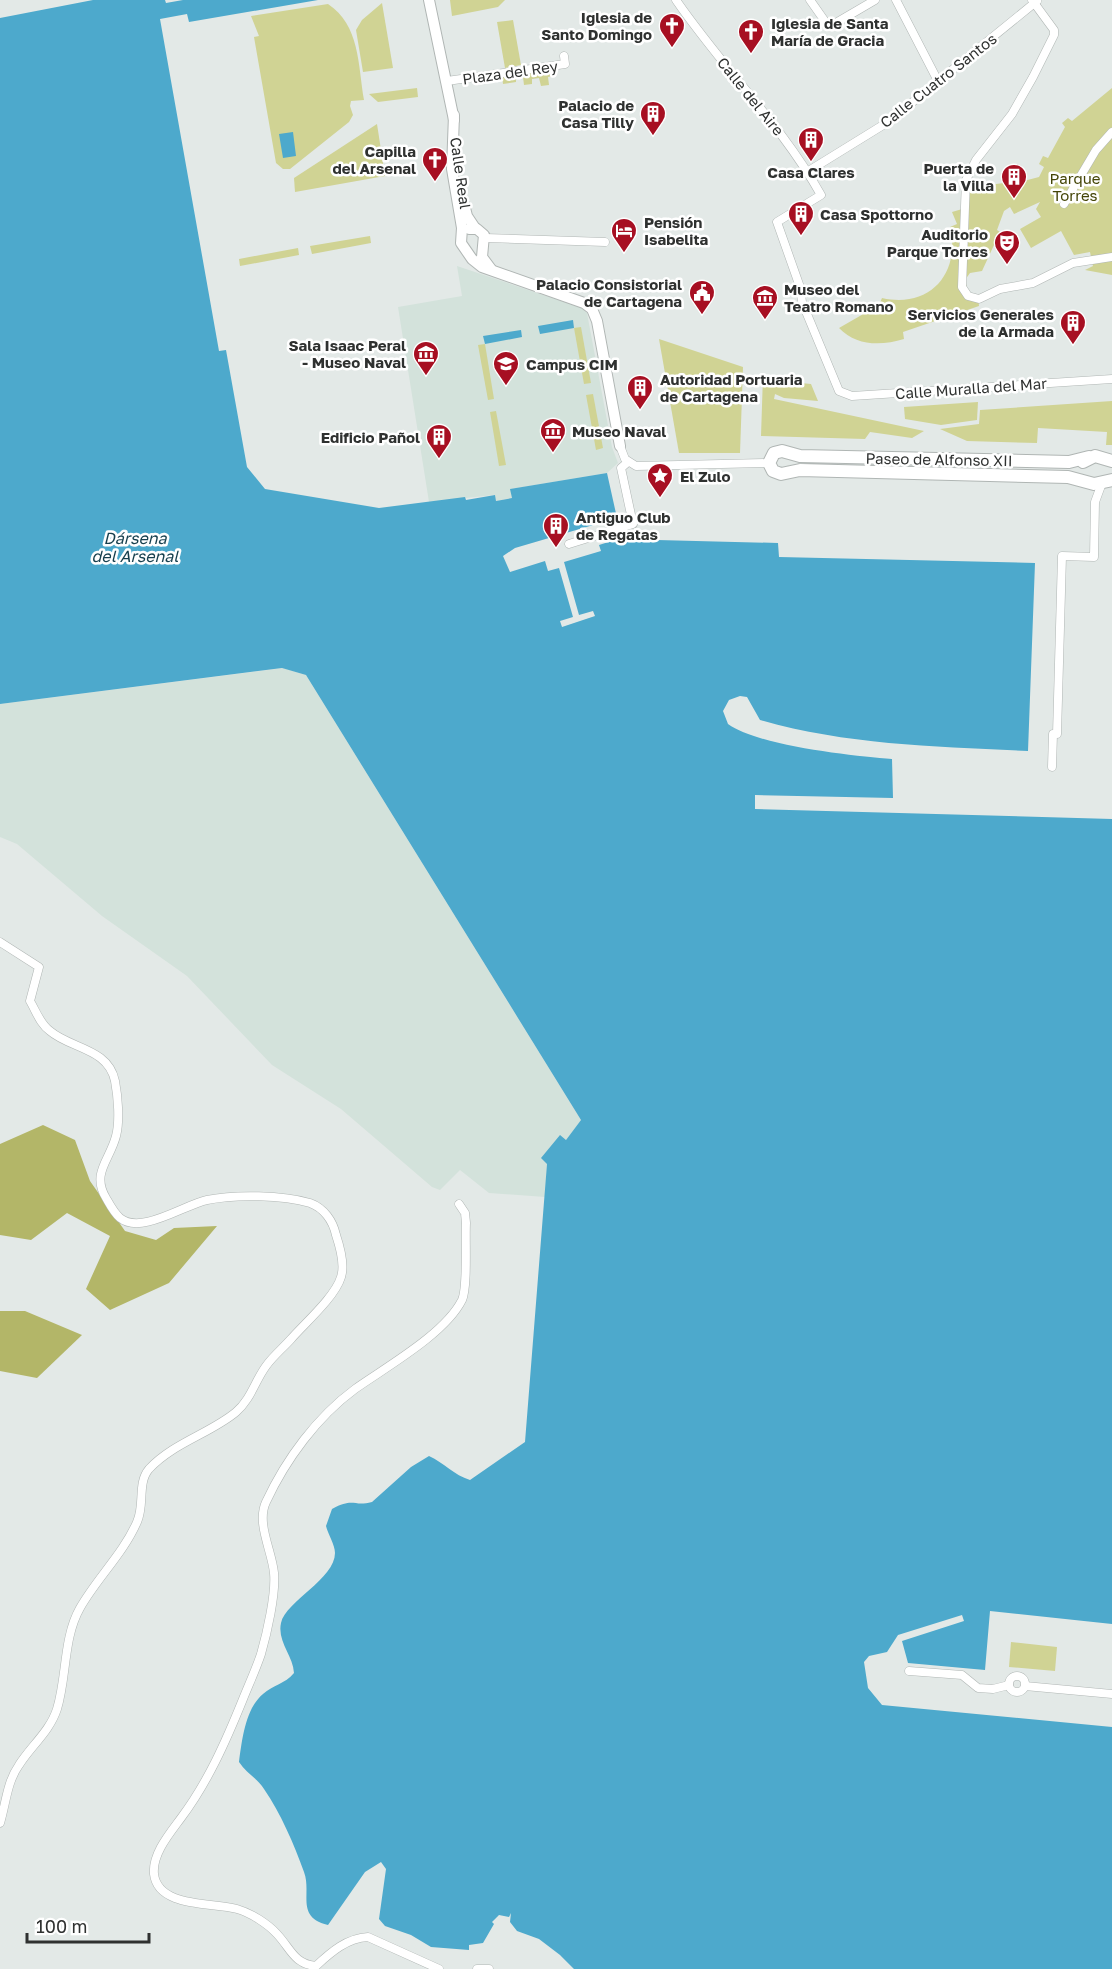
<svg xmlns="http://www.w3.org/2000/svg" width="1112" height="1969" viewBox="0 0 1112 1969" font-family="'Golos Text',sans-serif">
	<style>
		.built { fill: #d3e2db }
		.green { fill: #d0d394 }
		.forest { fill: #b3b668 }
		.water { fill: #4da9cc }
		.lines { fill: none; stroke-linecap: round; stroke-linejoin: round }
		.street-casing { stroke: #b0b6b4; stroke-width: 9 }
		.secondary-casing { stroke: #b0b6b4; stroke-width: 12 }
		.primary-casing { stroke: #b0b6b4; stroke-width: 14 }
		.street { stroke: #fff; stroke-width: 8 }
		.secondary { stroke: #fff; stroke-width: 10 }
		.primary { stroke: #fff; stroke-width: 12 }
		.labels { text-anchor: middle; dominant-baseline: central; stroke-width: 5; stroke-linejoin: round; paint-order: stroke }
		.poi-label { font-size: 15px; font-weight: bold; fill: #2f3130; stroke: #fff; text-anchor: end }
		.street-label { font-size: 15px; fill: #2f3130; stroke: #fff }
		.park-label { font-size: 15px; fill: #444507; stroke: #fff }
		.water-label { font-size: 16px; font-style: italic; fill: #163f4e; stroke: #fff }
	</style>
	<rect width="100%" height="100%" fill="#e3e9e7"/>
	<!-- built -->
	<g class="built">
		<polygon points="457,266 582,308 587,313 612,447 618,463 607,473 511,489 512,498 496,501 494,495 429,502 398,307 462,296"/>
		<polygon points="283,668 306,675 581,1120 566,1140 560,1136 542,1159 547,1164 545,1197 489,1193 460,1170 440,1190 432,1187 341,1109 272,1065 187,976 102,916 17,844 0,837 0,704"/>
	</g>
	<!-- green -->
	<g class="green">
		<polygon points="450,0 505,0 498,7 452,16"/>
		<polygon points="382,3 393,68 363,72 356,30 362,20"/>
		<path d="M328 4C360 25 358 65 364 100L351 101 350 106 353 115 349 122 290 169H283L276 163 254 37 259 36 251 16Z"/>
		<polygon points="513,20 521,65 505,68 497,22"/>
		<polygon points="552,68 553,76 548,77 549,85 541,86 539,78 532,79 532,84 524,85 523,77 516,78 516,82 503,84 502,75"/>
		<polygon points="417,88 418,97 378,102 369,94"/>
		<path d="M1112 88V275L1085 270 1093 266 1090 252 1074 255 1061 231 1031 248 1020 229 1041 217 1036 209 1040 202 1014 214 1010 207 1004 211 997 230 1000 232 982 271 970 273 965 280 968 292 978 296 979 306 903 332 904 339C881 346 856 346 839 328L879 305 882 298C930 309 961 273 950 227L957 224 952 212 969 207V192L980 191V186L1004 183V186L1039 177 1044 167 1039 164 1043 156 1048 158 1065 127 1062 123 1068 118 1072 121Z"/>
		<polygon points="377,124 385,176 295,192 294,178"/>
		<polygon points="370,236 371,243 312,254 310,246"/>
		<polygon points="298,248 299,255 240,266 239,259"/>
		<polygon points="581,327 591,383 584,384 574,328"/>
		<polygon points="659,339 743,367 740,453 679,453"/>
		<polygon points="485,344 494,399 488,400 478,345"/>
		<polygon points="763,375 771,376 771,380 811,384 818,401 784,398 775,394 774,399 924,431 912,438 870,432 865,439 761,436"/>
		<polygon points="593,394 603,448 596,450 586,395"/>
		<polygon points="1112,401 1112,445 1106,445 1107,432 1038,428 1037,443 967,441 940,429 979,424 980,410"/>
		<polygon points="978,402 977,420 941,425 905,419 904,407"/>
		<polygon points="496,411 506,465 499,466 490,412"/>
		<polygon points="1011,1642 1057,1647 1055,1671 1009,1667"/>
	</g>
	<!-- forest -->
	<g class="forest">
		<polygon points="43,1125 75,1140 90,1181 125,1231 156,1240 174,1228 217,1226 169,1283 110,1310 86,1289 110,1236 67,1213 31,1240 0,1235 0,1144"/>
		<polygon points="0,1311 25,1311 82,1335 37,1378 0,1371"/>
	</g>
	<!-- water -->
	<g class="water">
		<path d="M93 0H165L166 3 183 0H318L189 22 187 14 160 19 219 351 226 350 247 467 265 489 379 508 465 497 466 500 495 495 496 501 512 498 510 489 607 473 617 518 515 548 503 556 510 572 545 561 548 571 559 568 573 617 560 621 562 627 595 616 593 611 579 615 564 562 601 551 599 545 618 539 778 543 779 557 1035 563 1028 751C939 747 846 745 760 720L747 697 740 696 729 700 723 711 728 724C759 746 853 756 892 759L893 798 755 795V809L1112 819V1624L990 1611 985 1670 908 1663 902 1641 964 1621 962 1615 898 1635 887 1652 869 1656 864 1662 868 1688 882 1705 1112 1727V1969H574L560 1955 539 1939 517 1931 510 1922 511 1913 509 1917 499 1915 492 1922 494 1924 483 1943 469 1945V1950L431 1947 411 1935 385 1926 379 1919 386 1869 381 1862 365 1872 328 1925C295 1917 312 1893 304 1872 294 1844 281 1814 264 1789 258 1779 246 1773 239 1762 242 1741 245 1709 263 1694 273 1685 285 1684 294 1673 293 1655 277 1642 281 1623 286 1601 335 1579 335 1553 335 1545 328 1534 326 1526L332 1509C354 1497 353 1507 372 1502L411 1467 429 1456C444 1463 454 1475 470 1480L525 1442 547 1164 541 1158 560 1135 566 1140 581 1120 306 675 282 668 0 704V18Z"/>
		<polygon points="293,132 296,156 283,158 279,134"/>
		<polygon points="573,320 574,328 540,334 538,326"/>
		<polygon points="521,330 522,337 485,344 483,336"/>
	</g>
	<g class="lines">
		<defs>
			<g id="street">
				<path d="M676 0C722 67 781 124 821 195L777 222 800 287 802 302 839 391 852 396 1112 379"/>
				<polyline points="810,0 829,27 875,0"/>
				<polyline points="896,0 939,83"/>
				<polyline points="1032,0 1054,30 1054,35 1033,77 1012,114 976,160 966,180 962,287 968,296 979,299 1000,289 1033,283 1073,263 1112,257"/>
				<polyline points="447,81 565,64 564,56"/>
				<polyline points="807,172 888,122 1037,1"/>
				<polyline points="1064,204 1096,150 1112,132"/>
				<polyline points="485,238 605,242"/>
				<polyline points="620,446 625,459 636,466 769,463"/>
				<polyline points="569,544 633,524 621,468 628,462"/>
				<polyline points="1052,767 1053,734 1057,734 1062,556 1094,557 1095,502 1102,483"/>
				<path d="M0 942 39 967 30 1001C36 1011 40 1024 50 1031 71 1049 108 1048 115 1081 118 1097 120 1121 116 1136 110 1160 91 1173 106 1198 110 1205 114 1213 120 1218 141 1235 184 1205 207 1200 235 1194 283 1195 310 1203 324 1208 333 1221 336 1235 340 1247 345 1265 341 1277 335 1297 305 1323 291 1339 283 1348 273 1356 266 1366 255 1381 251 1399 236 1412 211 1433 173 1443 149 1469 137 1483 145 1505 137 1522 123 1554 97 1578 80 1608 63 1638 67 1677 57 1709 50 1731 31 1746 19 1765 7 1782 6 1803 0 1823"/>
				<polyline points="909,1671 962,1675 978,1688 993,1689 1009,1685"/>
				<circle cx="1017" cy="1684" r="8"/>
				<polyline points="1025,1686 1112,1694"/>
				<path d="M439 1969 368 1937C347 1938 331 1952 316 1966 294 1964 291 1949 277 1934 268 1924 251 1913 237 1909 212 1902 158 1908 154 1874 152 1854 170 1833 181 1818 208 1782 226 1741 243 1699 249 1684 256 1669 261 1654 267 1633 276 1594 274 1573 272 1551 256 1523 266 1502 286 1459 317 1417 355 1389 386 1367 445 1334 462 1300 468 1287 465 1240 466 1223L465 1213 459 1204"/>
				<polyline points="477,1969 489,1969"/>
			</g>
			<g id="secondary">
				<polyline points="429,0 454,120"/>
				<polyline points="454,115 452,169 462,228 461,243 472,259 482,267 584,303 592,309 597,321 620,446"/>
				<polyline points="464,204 467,216 475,228"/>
				<polyline points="469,229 477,229 484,235 482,257 491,269"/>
			</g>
			<g id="primary">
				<polyline points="1089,457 1069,462 800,456 782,451 774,453 769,463 773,471 781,474 800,470 1068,477 1094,484 1112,480"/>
				<polyline points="1083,462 1095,456 1112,461"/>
			</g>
		</defs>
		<!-- street casing -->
		<use href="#street" class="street-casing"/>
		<!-- secondary casing -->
		<use href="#secondary" class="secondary-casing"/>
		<!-- primary casing -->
		<use href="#primary" class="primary-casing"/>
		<!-- street -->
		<use href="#street" class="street"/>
		<!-- secondary -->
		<use href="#secondary" class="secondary"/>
		<!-- primary -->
		<use href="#primary" class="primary"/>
	</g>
	<!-- icons -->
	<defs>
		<symbol id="church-pin" viewBox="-11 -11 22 30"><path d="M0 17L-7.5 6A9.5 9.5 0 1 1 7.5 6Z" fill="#a70f22" stroke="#fff"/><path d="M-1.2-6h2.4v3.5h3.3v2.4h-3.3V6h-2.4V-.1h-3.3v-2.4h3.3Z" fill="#fff"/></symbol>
		<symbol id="building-pin" viewBox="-11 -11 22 30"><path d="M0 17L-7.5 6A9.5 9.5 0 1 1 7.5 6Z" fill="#a70f22" stroke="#fff"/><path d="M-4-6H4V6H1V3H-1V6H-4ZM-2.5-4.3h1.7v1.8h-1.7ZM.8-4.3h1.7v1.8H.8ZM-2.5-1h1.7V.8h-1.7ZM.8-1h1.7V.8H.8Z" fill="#fff"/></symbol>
		<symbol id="hotel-pin" viewBox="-11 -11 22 30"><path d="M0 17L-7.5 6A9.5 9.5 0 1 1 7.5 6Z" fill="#a70f22" stroke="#fff"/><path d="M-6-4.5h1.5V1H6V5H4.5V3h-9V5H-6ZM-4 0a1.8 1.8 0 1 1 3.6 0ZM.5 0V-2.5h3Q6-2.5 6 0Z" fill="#fff"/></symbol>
		<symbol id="theatre-pin" viewBox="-11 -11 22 30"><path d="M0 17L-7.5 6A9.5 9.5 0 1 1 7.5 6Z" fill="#a70f22" stroke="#fff"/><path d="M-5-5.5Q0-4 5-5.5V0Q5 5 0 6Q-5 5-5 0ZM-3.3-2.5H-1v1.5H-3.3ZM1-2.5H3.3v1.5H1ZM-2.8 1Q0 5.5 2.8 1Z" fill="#fff"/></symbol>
		<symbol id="civic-pin" viewBox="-11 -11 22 30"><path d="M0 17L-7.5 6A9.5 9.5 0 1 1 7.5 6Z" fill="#a70f22" stroke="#fff"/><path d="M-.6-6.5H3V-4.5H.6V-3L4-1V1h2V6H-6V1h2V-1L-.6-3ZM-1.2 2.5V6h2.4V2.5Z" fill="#fff"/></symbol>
		<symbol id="museum-pin" viewBox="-11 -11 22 30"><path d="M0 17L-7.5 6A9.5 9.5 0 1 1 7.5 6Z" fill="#a70f22" stroke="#fff"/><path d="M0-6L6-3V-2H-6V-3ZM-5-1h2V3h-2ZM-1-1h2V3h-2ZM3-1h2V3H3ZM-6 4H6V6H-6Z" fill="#fff"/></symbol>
		<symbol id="university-pin" viewBox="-11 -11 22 30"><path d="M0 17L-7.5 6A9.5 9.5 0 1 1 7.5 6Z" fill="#a70f22" stroke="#fff"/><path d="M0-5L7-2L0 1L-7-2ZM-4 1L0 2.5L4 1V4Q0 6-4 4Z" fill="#fff"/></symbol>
		<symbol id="sight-pin" viewBox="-11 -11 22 30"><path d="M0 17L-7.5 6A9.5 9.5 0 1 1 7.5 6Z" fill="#a70f22" stroke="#fff"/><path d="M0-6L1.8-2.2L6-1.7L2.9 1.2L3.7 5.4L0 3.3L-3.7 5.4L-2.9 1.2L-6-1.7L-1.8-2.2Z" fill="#fff"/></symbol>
	</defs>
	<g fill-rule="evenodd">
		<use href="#church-pin" x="657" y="11" width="30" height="40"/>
		<use href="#church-pin" x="736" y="17" width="30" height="40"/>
		<use href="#building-pin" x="638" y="99" width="30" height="40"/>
		<use href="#building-pin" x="796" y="125" width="30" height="40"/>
		<use href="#church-pin" x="420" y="145" width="30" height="40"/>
		<use href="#building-pin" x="999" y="162" width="30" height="40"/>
		<use href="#building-pin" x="786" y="199" width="30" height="40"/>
		<use href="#hotel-pin" x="609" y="216" width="30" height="40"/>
		<use href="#theatre-pin" x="992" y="228" width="30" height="40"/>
		<use href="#civic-pin" x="687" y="278" width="30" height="40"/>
		<use href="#museum-pin" x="750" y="283" width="30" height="40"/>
		<use href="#building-pin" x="1058" y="308" width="30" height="40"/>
		<use href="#museum-pin" x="411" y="339" width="30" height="40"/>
		<use href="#university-pin" x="491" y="349" width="30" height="40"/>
		<use href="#building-pin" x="625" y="373" width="30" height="40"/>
		<use href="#museum-pin" x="538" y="416" width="30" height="40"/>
		<use href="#building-pin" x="424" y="422" width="30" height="40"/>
		<use href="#sight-pin" x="645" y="461" width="30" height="40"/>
		<use href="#building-pin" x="541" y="511" width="30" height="40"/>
	</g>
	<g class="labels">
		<!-- poi labels -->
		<g class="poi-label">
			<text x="652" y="17">Iglesia de<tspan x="652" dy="17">Santo Domingo</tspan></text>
			<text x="771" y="23" text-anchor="start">Iglesia de Santa<tspan x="771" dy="17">María de Gracia</tspan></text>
			<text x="634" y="105">Palacio de<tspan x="634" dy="17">Casa Tilly</tspan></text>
			<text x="416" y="151">Capilla<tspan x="416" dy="17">del Arsenal</tspan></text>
			<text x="994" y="168">Puerta de<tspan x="994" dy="17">la Villa</tspan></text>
			<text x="811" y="172" text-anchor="middle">Casa Clares</text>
			<text x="820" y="214" text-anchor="start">Casa Spottorno</text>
			<text x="644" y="222" text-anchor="start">Pensión<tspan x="644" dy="17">Isabelita</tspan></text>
			<text x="988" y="234">Auditorio<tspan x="988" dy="17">Parque Torres</tspan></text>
			<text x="682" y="284">Palacio Consistorial<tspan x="682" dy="17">de Cartagena</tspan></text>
			<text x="784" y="289" text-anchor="start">Museo del<tspan x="784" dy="17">Teatro Romano</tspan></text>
			<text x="1054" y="314">Servicios Generales<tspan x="1054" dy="17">de la Armada</tspan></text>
			<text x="406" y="345">Sala Isaac Peral<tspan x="406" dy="17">- Museo Naval</tspan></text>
			<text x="526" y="364" text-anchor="start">Campus CIM</text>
			<text x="660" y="379" text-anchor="start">Autoridad Portuaria<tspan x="660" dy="17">de Cartagena</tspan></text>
			<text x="572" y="431" text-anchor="start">Museo Naval</text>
			<text x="420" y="437">Edificio Pañol</text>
			<text x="680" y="476" text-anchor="start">El Zulo</text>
			<text x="576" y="517" text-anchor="start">Antiguo Club<tspan x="576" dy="17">de Regatas</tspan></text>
		</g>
		<!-- street labels -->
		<g class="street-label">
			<text transform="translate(510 72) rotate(-8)">Plaza del Rey</text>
			<text transform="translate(938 80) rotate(-38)">Calle Cuatro Santos</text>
			<text transform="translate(751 96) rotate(51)">Calle del Aire</text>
			<text transform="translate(461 173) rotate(82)">Calle Real</text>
			<text transform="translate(971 388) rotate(-4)">Calle Muralla del Mar</text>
			<text transform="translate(939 459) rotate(1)">Paseo de Alfonso XII</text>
		</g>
		<!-- park labels -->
		<g class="park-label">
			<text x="1075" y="178">Parque<tspan x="1075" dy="17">Torres</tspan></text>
		</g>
		<!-- water labels -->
		<g class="water-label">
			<text x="135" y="538">Dársena<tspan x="135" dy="18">del Arsenal</tspan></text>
		</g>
	</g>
	<!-- scale -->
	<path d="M27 1933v9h122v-9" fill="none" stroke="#2f3130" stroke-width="3"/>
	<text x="36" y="1933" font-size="18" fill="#2f3130" stroke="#ffffff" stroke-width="4.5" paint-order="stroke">100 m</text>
</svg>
